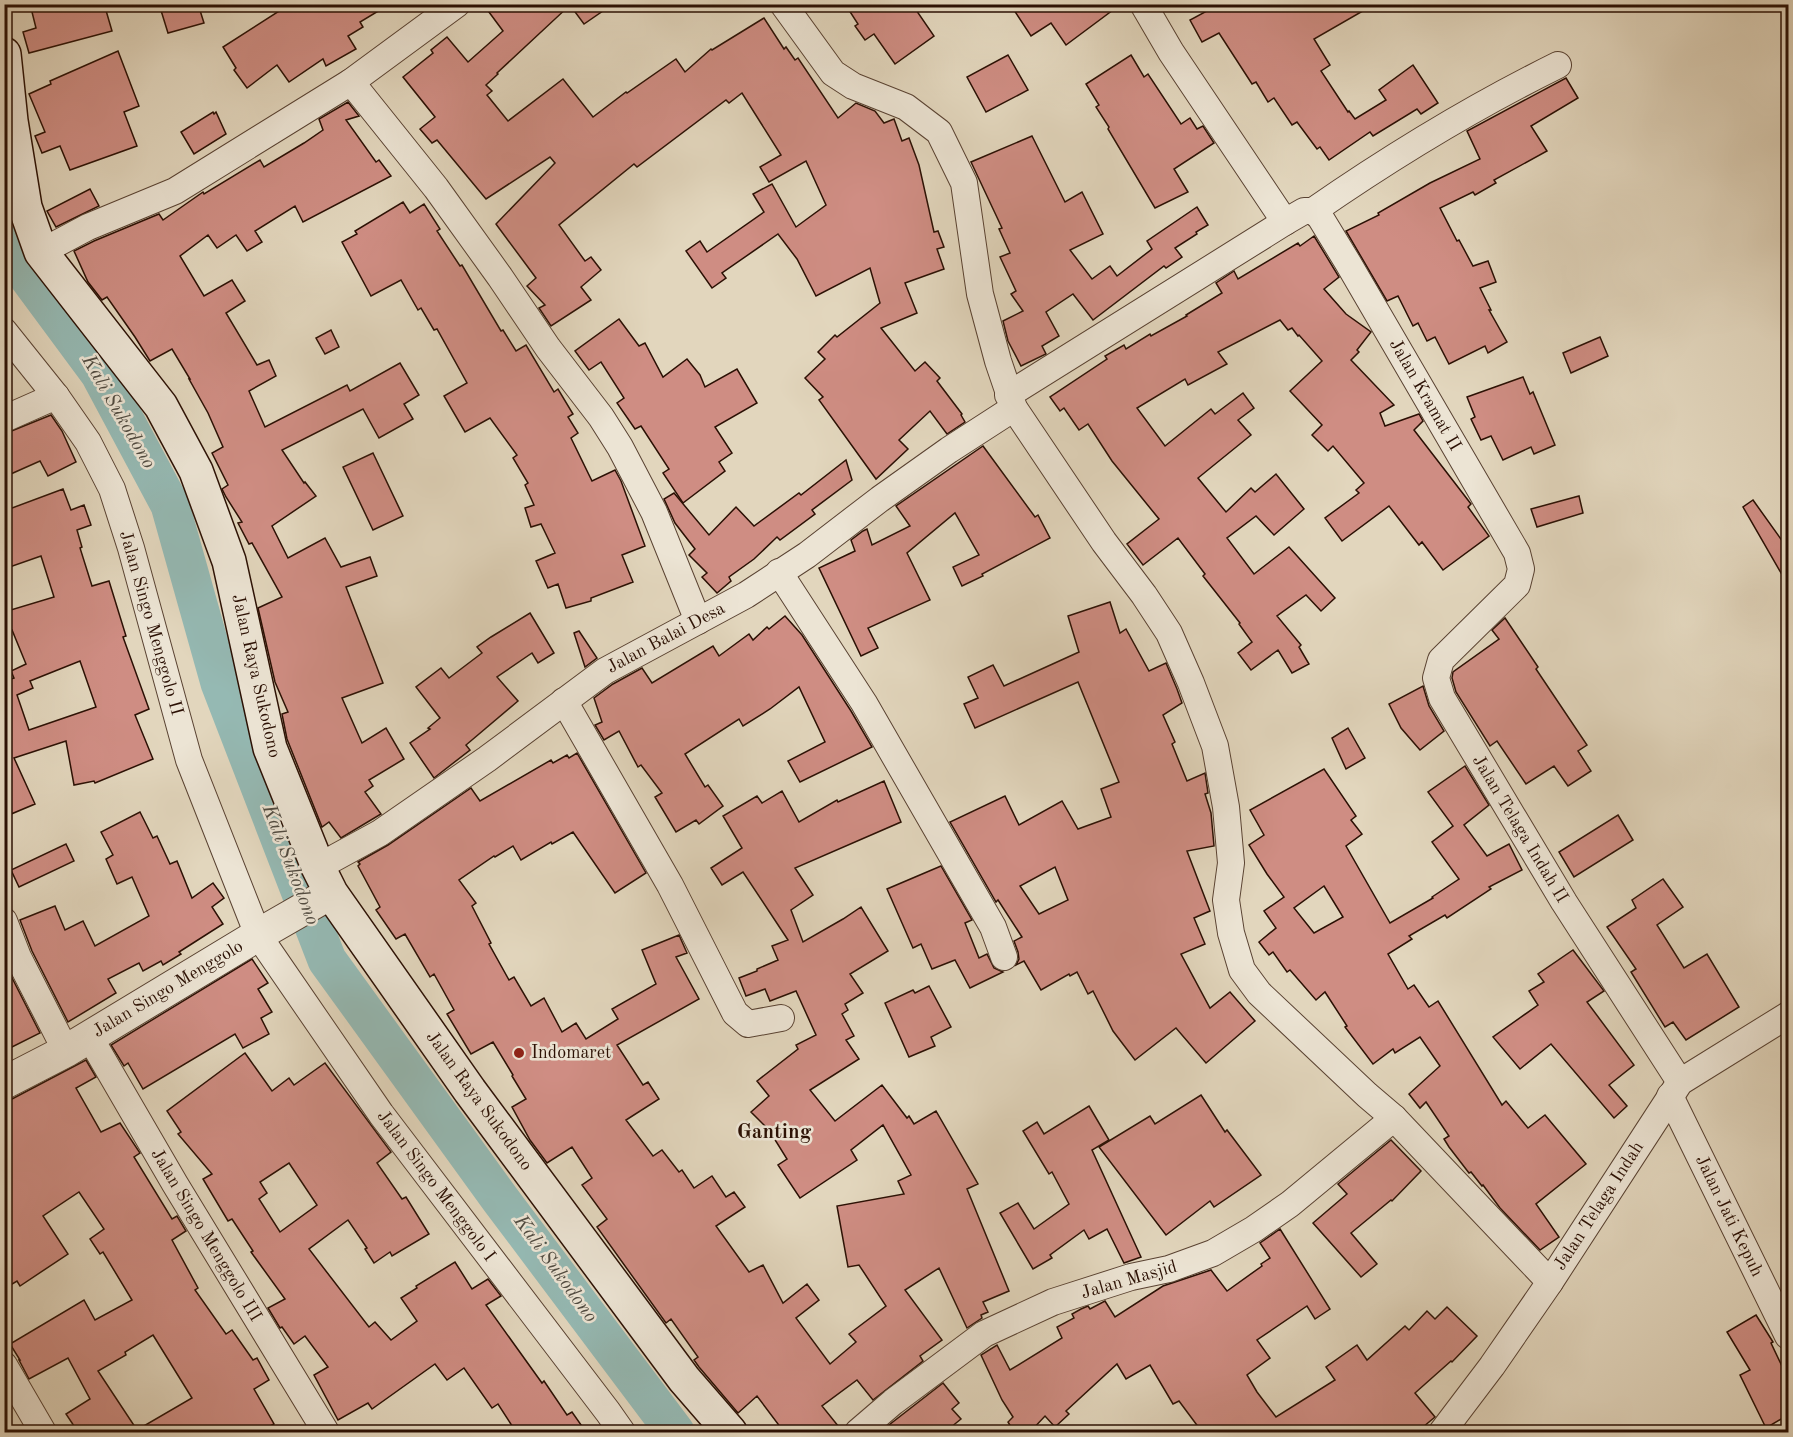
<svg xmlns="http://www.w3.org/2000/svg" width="1793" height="1437" viewBox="0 0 1793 1437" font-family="'Old Standard TT',serif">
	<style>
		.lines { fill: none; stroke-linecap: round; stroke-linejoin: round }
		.river { stroke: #95b9b3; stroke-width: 39 }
		.building { fill: #cf8d83; stroke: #2b1004; stroke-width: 1.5; fill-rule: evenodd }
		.minor-casing { stroke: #594232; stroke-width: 28 }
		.tertiary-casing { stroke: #594232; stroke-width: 34 }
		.secondary-casing { stroke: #2b1004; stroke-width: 36 }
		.minor { stroke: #ece4d4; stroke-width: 26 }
		.tertiary { stroke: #ece4d4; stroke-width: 32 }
		.secondary { stroke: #ece4d4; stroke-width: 33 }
		.poi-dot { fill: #8f2418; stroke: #ece4d4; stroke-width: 2 }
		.labels { text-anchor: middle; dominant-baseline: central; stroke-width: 5; stroke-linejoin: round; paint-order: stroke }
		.street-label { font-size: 18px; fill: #2b1004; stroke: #ece4d4 }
		.poi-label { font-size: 18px; fill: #2b1004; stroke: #ece4d4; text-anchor: start }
		.water-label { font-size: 20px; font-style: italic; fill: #504b41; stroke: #ece4d4 }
		.quarter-label { font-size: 21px; font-weight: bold; fill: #2b1004; stroke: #ece4d4 }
	</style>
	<rect width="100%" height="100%" fill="#e2d6bd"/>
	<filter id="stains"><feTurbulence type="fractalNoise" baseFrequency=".00333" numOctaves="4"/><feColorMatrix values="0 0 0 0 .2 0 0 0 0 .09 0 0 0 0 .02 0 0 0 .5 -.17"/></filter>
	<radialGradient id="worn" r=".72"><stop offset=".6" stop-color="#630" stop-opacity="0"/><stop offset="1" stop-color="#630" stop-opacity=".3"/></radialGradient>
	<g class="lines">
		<!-- river -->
		<polyline class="river" points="4,244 100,374 170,505 220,683 327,960 500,1199 675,1432"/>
	</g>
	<!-- building -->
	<g class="building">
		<polygon points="30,4 93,4 94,10 105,7 112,31 29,53 23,32 36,28"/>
		<polygon points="159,4 198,4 204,23 168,33"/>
		<polygon points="290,4 390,4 360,22 363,27 348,36 356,49 326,66 323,59 289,82 277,65 247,88 234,70 236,68 223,47"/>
		<polygon points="483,4 613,4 584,24 570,5 497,73 498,74 486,85 492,91 487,95 508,121 563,79 593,117 626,92 627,93 676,59 685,72 711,49 712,50 764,18 784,49 786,47 795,60 798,58 838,118 856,103 875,111 884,123 894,119 902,141 909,138 919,165 934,232 938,231 944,247 937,249 944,269 905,283 917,313 881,328 915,371 925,362 940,378 937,381 962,414 961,415 965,422 947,434 930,411 899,440 908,449 876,479 819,400 823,397 805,378 825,359 818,352 835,335 837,337 880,303 870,268 816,296 797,259 778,234 722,273 726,278 712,288 686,251 700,241 707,252 764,212 753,194 772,184 796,227 826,205 806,161 769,182 760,167 781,155 742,93 729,103 726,100 637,167 634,164 559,225 585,261 591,257 601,270 581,287 591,300 551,326 539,308 545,305 527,286 536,278 496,224 555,163 550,157 486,199 437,140 432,143 420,129 435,117 403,77 433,53 431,50 447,37 468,62 503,31"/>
		<polygon points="845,4 912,4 934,36 895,64 874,34 865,40 855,26 858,24"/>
		<polygon points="1010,4 1121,4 1066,45 1051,23 1031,36"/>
		<polygon points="1204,4 1375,4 1314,39 1330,65 1321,71 1348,112 1349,111 1355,119 1386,100 1379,90 1413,65 1438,103 1421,114 1417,109 1373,136 1370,132 1329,160 1320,147 1317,149 1297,122 1292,125 1274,98 1268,102 1256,82 1252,84 1219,33 1202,42 1190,20 1207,11"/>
		<polygon points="118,51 139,106 124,112 137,146 70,170 60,146 42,153 35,136 45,132 29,94 51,84 50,81"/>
		<polygon points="1008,55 1028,90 986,112 967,77"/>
		<polygon points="1131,55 1144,77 1148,74 1181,124 1190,118 1197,129 1203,126 1214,143 1174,169 1188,192 1155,208 1108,129 1109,127 1096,107 1099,105 1086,84"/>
		<polygon points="1566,78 1578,98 1531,126 1547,151 1494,180 1496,183 1475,195 1473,192 1440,208 1457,241 1459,240 1473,266 1488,261 1496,282 1480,288 1491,310 1489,310 1507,342 1488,353 1485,346 1449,364 1435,337 1427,341 1418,323 1413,326 1398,296 1387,301 1346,231 1379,215 1378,213 1430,183 1480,159 1467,131"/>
		<polygon points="348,102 359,116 346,120 376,162 379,160 391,176 303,222 295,206 255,231 262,242 247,251 236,235 217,248 208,235 180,256 204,296 232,280 245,301 226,313 257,365 269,360 276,376 249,391 265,427 347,385 350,391 400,363 419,395 404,404 413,419 379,438 363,409 282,450 304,483 305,482 316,496 272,526 288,558 325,538 341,567 370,557 377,576 346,587 383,683 342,698 362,743 386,728 404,759 369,780 373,786 365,792 381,814 341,838 329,822 322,827 287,739 282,714 288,712 275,682 258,608 282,597 252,543 249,544 238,523 242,522 226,497 222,489 228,485 212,453 223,447 208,413 189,379 190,379 172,349 150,361 135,337 107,297 102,300 88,282 74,251 94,241 159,214 163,220 203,192 204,194 260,160 264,167 304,143 323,130 319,119"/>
		<polygon points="213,112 214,114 216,112 226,134 194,154 181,132"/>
		<polygon points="1032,136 1065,202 1082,192 1103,234 1070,250 1092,279 1110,266 1117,276 1152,249 1147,241 1197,207 1208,225 1196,232 1197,234 1175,248 1182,257 1166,268 1164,266 1093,320 1073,294 1046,312 1059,336 1042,346 1046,354 1021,366 1008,341 1003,321 1023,311 1011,294 1016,291 1000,257 1010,253 999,229 1002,228 971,162"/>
		<polygon points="90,189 99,206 56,227 47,211"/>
		<polygon points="403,202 410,213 424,204 440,229 437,231 460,266 462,265 501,331 503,330 516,351 526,345 554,392 558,389 573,414 568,417 578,433 571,438 592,481 615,470 621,481 645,546 622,555 633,582 591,598 591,601 566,608 558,584 548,588 536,561 555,553 541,524 531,527 525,508 534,505 525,485 528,483 513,458 517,455 490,418 465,432 444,396 467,383 437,329 434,330 421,308 418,310 401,280 371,296 342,242 357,234 355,231"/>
		<polygon points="1314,236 1339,277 1324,289 1346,314 1371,332 1357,350 1359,352 1351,360 1394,405 1380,413 1385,426 1419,414 1423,421 1414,430 1471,504 1468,507 1489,536 1443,570 1422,542 1419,545 1389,506 1342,541 1325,518 1359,493 1356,490 1364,483 1333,446 1328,451 1312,435 1322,425 1290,391 1322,361 1299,335 1298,336 1292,328 1288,330 1280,320 1218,352 1227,364 1188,385 1185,379 1137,408 1165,446 1211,409 1215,414 1243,393 1254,408 1238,420 1251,435 1198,478 1226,512 1251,488 1255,492 1276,474 1304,509 1274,535 1256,516 1227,538 1254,574 1289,547 1335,598 1321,611 1306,595 1277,616 1301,645 1299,647 1309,664 1292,673 1278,650 1251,670 1238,653 1252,642 1239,624 1240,623 1203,576 1205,574 1178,538 1143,565 1127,544 1159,519 1112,461 1088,424 1079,430 1064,408 1060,411 1050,397 1107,359 1105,356 1124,345 1126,349 1150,334 1151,336 1187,316 1186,315 1222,293 1216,283 1234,271 1238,279 1298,243 1300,246"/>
		<polygon points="619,319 639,346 645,343 663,377 687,359 700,375 705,387 737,369 757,403 715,427 732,453 719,462 725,471 683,503 663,473 669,469 641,426 635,429 617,403 624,398 601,362 589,370 575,351"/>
		<polygon points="331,330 339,347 325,354 316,338"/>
		<polygon points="1600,337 1608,356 1571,373 1563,353"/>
		<polygon points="1523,377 1530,394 1533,392 1555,445 1534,454 1531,447 1503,460 1491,436 1481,440 1471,419 1475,417 1467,397"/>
		<polygon points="51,415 62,431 76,462 48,476 40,461 4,477 4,434"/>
		<polygon points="983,446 1035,517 1038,515 1050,538 982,574 983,576 962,586 953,567 979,555 955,513 907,553 930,600 868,628 878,648 861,656 819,568 855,551 851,540 863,531 867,529 872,545 910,526 896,506"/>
		<polygon points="373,453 403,516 373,530 343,467"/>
		<polygon points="846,460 852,480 812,510 815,514 780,540 777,537 754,559 729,577 731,581 717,593 702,577 707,573 689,555 695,549 675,523 664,499 674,493 709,535 736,507 754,526 799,493 801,495"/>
		<path d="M63 489 71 510 84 505 91 525 77 530 82 547 80 548 92 586 109 581 126 636 123 637 149 709 135 715 153 759 95 783 94 781 74 785 66 741 14 758 35 804 4 817V669L7 668 11 679 14 678 11 671 26 664 12 630 4 632V612L54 597 41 556 4 569V511ZM80 661 96 707 29 730 17 695 33 688 30 681Z"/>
		<polygon points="1579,496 1583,513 1537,527 1531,509"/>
		<polygon points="1753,500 1788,549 1788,585 1743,507"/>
		<path d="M1110 602 1120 633 1126 629 1149 671 1166 663 1177 689 1182 703 1163 715 1175 742 1172 744 1187 781 1205 773 1208 793 1205 794 1211 813 1214 846 1187 851 1210 911 1194 918 1205 944 1181 954 1210 1008 1230 992 1255 1021 1206 1063 1176 1028 1135 1060 1113 1031 1093 991 1088 994 1077 972 1070 976 1069 974 1041 990 1024 961 1016 965 1019 959 1018 952 1014 941 1022 937 998 900 996 902 950 822 1005 796 1019 825 1062 801 1078 829 1111 817 1101 789 1119 782 1078 682 975 728 964 704 978 698 968 677 993 665 1004 686 1079 652 1068 616ZM1055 867 1068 900 1039 914 1020 886Z"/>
		<polygon points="530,613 554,653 538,663 532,653 497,677 518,701 466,745 470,750 434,778 410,743 430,729 428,728 440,718 416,687 441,668 449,678 482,653 477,647 491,637"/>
		<polygon points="785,616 802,635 851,711 872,747 800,782 788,761 825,742 799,687 770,709 743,726 739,719 685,754 705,787 708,785 723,806 699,824 696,820 676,832 655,797 662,793 641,765 638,767 619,731 604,740 595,725 602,722 594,698 613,684 642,668 652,683 713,646 719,656 749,634 753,640 767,627 769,629"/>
		<polygon points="1505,618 1538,667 1536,669 1587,745 1578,751 1591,771 1568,786 1554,766 1526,784 1497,741 1490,746 1456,692 1452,678 1453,672 1499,639 1492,630"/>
		<polygon points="579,631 597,658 585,667 574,633"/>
		<polygon points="1423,686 1429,706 1444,731 1420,750 1401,728 1389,704"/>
		<polygon points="1348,728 1365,758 1346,769 1332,738"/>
		<polygon points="577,753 646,873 615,893 573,832 552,844 551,842 521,860 513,846 495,857 494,856 459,880 476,903 472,906 491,943 489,944 509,980 514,977 531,1006 544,998 562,1032 576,1023 586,1039 618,1019 612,1009 656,984 642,950 679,935 687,953 676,957 699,999 617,1045 643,1085 648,1082 659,1099 626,1120 653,1156 662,1150 679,1172 682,1170 694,1188 712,1176 726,1197 734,1192 745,1207 716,1226 749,1272 763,1265 783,1303 807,1284 819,1300 796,1318 830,1364 856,1342 849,1334 886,1306 859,1265 848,1267 837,1206 904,1194 898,1181 911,1175 883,1125 851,1150 857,1160 800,1198 778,1165 787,1159 769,1130 751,1112 769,1096 757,1081 798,1049 796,1045 816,1035 796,991 770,1001 765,989 746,996 739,978 757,971 757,969 778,960 772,946 788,940 743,872 722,885 711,868 742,848 723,816 757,796 762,803 782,791 799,822 837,800 838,802 884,781 901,822 795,868 813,895 791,910 803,942 843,919 861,907 888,951 850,974 863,993 845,1004 848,1010 842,1014 854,1036 846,1040 859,1059 810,1090 835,1121 882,1085 907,1118 909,1116 914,1124 936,1111 978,1184 967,1189 1009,1291 983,1302 988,1312 981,1315 982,1318 967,1328 939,1268 905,1290 942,1340 920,1356 923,1361 873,1400 857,1380 822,1406 843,1432 784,1432 757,1396 738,1413 699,1367 694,1360 698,1357 671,1319 666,1323 597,1227 607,1219 582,1185 592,1178 572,1147 547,1163 530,1140 512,1107 526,1099 512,1076 513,1075 493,1042 471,1054 447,1014 454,1010 434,974 430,977 405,934 396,939 376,910 380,907 358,866 360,864 358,862 388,845 471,788 480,801 551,760 553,763 567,755 569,758"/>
		<path d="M1465 766 1489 805 1464 825 1487 856 1509 844 1522 870 1489 887 1491 889 1447 918 1445 915 1409 936 1412 939 1388 954 1408 989 1414 985 1429 1007 1438 1001 1502 1105 1506 1101 1528 1128 1545 1115 1586 1164 1536 1204 1559 1237 1540 1250 1500 1208 1483 1185 1482 1186 1471 1172 1469 1173 1449 1147 1444 1139 1449 1136 1426 1102 1420 1108 1409 1094 1440 1066 1420 1037 1395 1053 1393 1049 1373 1064 1345 1027 1347 1026 1325 992 1316 1000 1290 970 1287 972 1273 952 1269 955 1259 942 1276 928 1264 911 1284 897 1267 874 1249 845 1264 835 1250 810 1324 769 1356 816 1351 820 1362 834 1346 846 1390 923 1433 898 1432 897 1459 879 1432 842 1453 826 1428 792ZM1324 886 1343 917 1314 933 1294 908Z"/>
		<polygon points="140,812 153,838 157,836 170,864 177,861 192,898 213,883 224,898 212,907 223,924 179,952 181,954 163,965 161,961 143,971 139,963 108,979 116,993 68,1022 32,951 20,920 55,906 65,930 83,921 95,946 149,916 132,877 117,884 106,859 113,855 101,832"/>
		<polygon points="1618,815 1633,840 1574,877 1559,852"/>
		<polygon points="66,844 74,861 19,887 11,870"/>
		<polygon points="941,866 972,920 965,923 979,958 987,954 994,968 1003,972 970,988 955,960 932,969 921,944 913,948 887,889"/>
		<polygon points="1663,879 1683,907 1657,925 1684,968 1707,954 1739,1007 1686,1040 1673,1022 1665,1027 1631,972 1636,969 1607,927 1636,908 1632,900"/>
		<polygon points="1573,950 1604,991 1587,1002 1634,1065 1609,1085 1627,1106 1614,1118 1551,1044 1520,1069 1493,1037 1538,1005 1529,991 1544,982 1538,974"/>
		<polygon points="252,959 268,983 258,989 272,1012 261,1018 269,1034 243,1048 235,1034 143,1089 128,1063 124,1066 111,1045"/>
		<polygon points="5,964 40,1033 4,1051 4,964"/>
		<polygon points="929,986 951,1027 931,1037 935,1046 909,1057 885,1003 913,990 915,993"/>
		<path d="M245 1053 272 1091 289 1078 294 1085 325 1063 391 1152 377 1163 402 1199 406 1197 429 1234 392 1256 390 1252 374 1263 365 1249 367 1248 348 1220 309 1249 369 1327 375 1322 391 1340 417 1321 401 1298 417 1288 416 1286 455 1262 472 1289 488 1279 501 1296 486 1305 542 1383 544 1381 567 1415 572 1412 586 1432H516L498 1404 492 1408 464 1368 447 1380 435 1364 372 1409 368 1403 338 1420 314 1375 328 1367 305 1336 294 1344 282 1327 280 1328 268 1308 285 1299 251 1252 253 1251 232 1219 228 1221 203 1179 212 1174 178 1134 181 1132 167 1111ZM289 1163 317 1205 280 1232 259 1199 267 1193 260 1182Z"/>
		<path d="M86 1060 96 1077 76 1088 101 1132 120 1123 140 1153 134 1157 172 1219 177 1216 186 1231 172 1240 198 1288 195 1290 226 1334 232 1330 253 1360 257 1358 269 1380 254 1389 274 1424 270 1426 274 1432H78L66 1414 90 1399 68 1358 29 1379 19 1360H20L10 1344 84 1300 95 1320 132 1300 103 1252 100 1254 90 1239 104 1229 79 1192 43 1216 68 1254 20 1286 17 1281 4 1289V1101L12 1099ZM153 1335 192 1398 137 1430 98 1371 126 1355 125 1352Z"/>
		<polygon points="1201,1095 1225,1132 1227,1130 1261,1175 1214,1207 1210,1201 1166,1235 1099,1147 1150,1116 1155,1124"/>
		<polygon points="1089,1106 1109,1140 1092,1150 1141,1257 1124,1263 1107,1229 1089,1239 1084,1230 1050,1255 1052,1258 1033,1269 1000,1213 1018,1203 1034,1229 1069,1204 1052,1172 1049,1174 1023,1131 1037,1122 1044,1134"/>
		<polygon points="1391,1140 1421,1171 1392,1201 1391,1200 1351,1233 1377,1264 1361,1277 1313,1223 1347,1194 1338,1184"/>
		<polygon points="1280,1229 1330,1309 1315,1319 1307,1306 1257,1340 1270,1358 1247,1375 1257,1392 1276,1417 1335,1380 1326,1367 1357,1345 1367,1360 1405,1326 1409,1330 1427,1311 1435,1319 1447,1307 1477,1336 1452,1362 1451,1361 1415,1393 1435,1417 1417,1432 1202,1432 1179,1401 1173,1404 1150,1365 1126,1379 1117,1364 1066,1411 1069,1414 1055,1427 1045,1416 1030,1432 1014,1432 1008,1422 1013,1417 1002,1400 981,1355 997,1345 1010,1370 1062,1338 1057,1327 1074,1318 1072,1314 1081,1309 1088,1306 1090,1309 1105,1301 1115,1317 1163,1286 1211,1270 1227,1291 1262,1266 1261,1264 1270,1258 1260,1243"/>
		<polygon points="1756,1315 1773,1342 1771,1343 1788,1379 1788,1415 1766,1428 1740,1375 1750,1370 1727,1332"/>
		<polygon points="943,1383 959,1403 952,1409 961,1419 945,1432 880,1432"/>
	</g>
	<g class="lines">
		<defs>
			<g id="minor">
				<polyline points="783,4 833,73 853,86 906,107 939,132 964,183 980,294 998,361 1014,408 1104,542 1144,595 1169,633 1191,683 1215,746 1226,807 1231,863 1226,900 1231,933 1242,970 1259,993 1367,1095 1394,1118 1550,1282"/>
				<polyline points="1143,4 1171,52 1285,222"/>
				<polyline points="351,82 436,188 500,277 548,348 601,417 620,447 654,512 698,621"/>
				<polyline points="4,203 9,206 25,207"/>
				<polyline points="1313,211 1320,217 1348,263 1517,553 1521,569 1517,585 1441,660 1436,678 1442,698 1564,902 1680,1082"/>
				<polyline points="41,252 88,227 175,191 351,82 457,4"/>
				<polyline points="4,331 56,396 88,442 112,489 131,548 189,760 258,935 381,1114 608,1412 622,1432"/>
				<path d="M1008 395 1285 222 1304 211H1313C1391 157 1473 107 1558 65"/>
				<polyline points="4,419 56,396"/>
				<polyline points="779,572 864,703 993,927 1004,957"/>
				<polyline points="564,701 670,885 735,1013 748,1024 781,1018"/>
				<polyline points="318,867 380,833 487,759 605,671 746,595 807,555 880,499 949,450 1014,408"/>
				<polyline points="4,921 18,957 66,1051"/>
				<polyline points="89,1036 175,1184 326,1432"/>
				<polyline points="1670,1096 1788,1336"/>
				<polyline points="4,1365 43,1432"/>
				<polyline points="858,1432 893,1402 984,1334 1053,1302 1131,1277 1169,1269 1213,1253 1254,1229 1290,1204 1394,1118"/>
				<polyline points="1442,1432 1492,1366 1550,1282 1680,1082 1788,1015"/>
			</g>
			<polyline id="tertiary" points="4,1083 66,1051 258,935 331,893"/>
			<polyline id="secondary" points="4,54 11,121 25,207 41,252 161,406 196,471 229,561 270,748 318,867 331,893 470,1091 684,1379 730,1432"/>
		</defs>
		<!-- minor casing -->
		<use href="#minor" class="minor-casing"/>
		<!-- tertiary casing -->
		<use href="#tertiary" class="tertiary-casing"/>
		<!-- secondary casing -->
		<use href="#secondary" class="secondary-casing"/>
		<!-- minor -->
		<use href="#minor" class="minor"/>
		<!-- tertiary -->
		<use href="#tertiary" class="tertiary"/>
		<!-- secondary -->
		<use href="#secondary" class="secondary"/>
	</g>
	<!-- markers -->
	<circle class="poi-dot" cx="519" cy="1053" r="6"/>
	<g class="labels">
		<!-- street labels -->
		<g class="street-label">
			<text transform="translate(1425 395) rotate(60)">Jalan Kramat II</text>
			<text transform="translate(151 623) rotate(74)">Jalan Singo Menggolo II</text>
			<text transform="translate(666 638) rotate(-28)">Jalan Balai Desa</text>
			<text transform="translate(256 676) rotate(77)">Jalan Raya Sukodono</text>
			<text transform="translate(1520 829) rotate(59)">Jalan Telaga Indah II</text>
			<text transform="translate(168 989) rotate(-31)">Jalan Singo Menggolo</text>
			<text transform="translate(479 1101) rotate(54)">Jalan Raya Sukodono</text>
			<text transform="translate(436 1186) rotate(53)">Jalan Singo Menggolo I</text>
			<text transform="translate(1599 1206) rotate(-57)">Jalan Telaga Indah</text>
			<text transform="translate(1729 1216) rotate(64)">Jalan Jati Kepuh</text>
			<text transform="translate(206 1235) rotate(59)">Jalan Singo Menggolo III</text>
			<text transform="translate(1129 1280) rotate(-16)">Jalan Masjid</text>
		</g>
		<!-- poi labels -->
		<g class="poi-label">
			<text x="531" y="1053">Indomaret</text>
		</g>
		<!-- water labels -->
		<g class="water-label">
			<text transform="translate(118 412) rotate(60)">Kali Sukodono</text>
			<text transform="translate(290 865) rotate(69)">Kali Sukodono</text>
			<text transform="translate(555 1269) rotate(54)">Kali Sukodono</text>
		</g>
		<!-- quarter labels -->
		<g class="quarter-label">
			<text x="774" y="1132">Ganting</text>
		</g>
	</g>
	<!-- margin -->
	<rect width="1793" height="1437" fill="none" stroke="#e2d6bd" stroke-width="24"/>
	<rect x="6" y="6" width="1781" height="1425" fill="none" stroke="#2b1004" stroke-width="3"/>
	<rect x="12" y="12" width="1769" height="1413" fill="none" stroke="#2b1004" stroke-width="1.5"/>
	<rect width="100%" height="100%" filter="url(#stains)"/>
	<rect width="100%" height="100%" fill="url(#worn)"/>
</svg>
